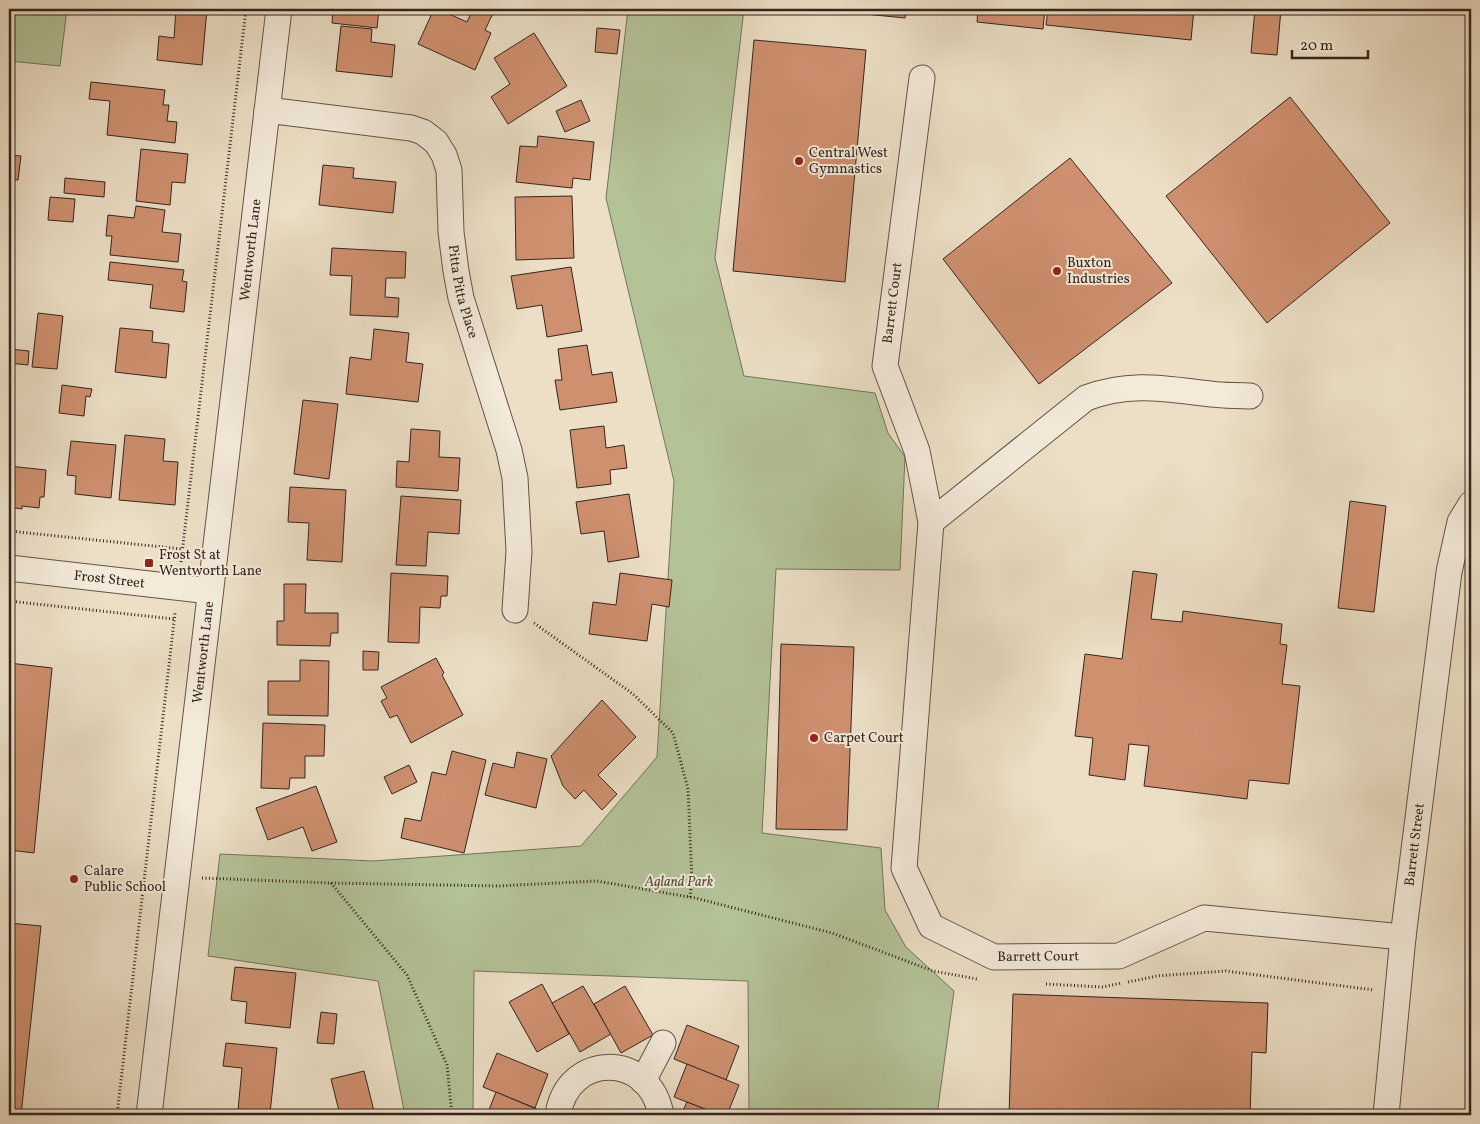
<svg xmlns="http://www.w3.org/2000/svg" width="1480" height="1124" viewBox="0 0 1480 1124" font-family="Vollkorn,serif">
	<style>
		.green { fill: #b4c298; stroke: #74745b }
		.building { fill: #cf9070; stroke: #35251e }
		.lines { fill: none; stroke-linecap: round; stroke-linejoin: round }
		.minor-casing { stroke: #635448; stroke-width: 27 }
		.path { stroke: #35251e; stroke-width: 3; stroke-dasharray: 1 2.5; stroke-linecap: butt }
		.minor { stroke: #f3eada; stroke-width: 25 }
		.poi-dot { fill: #8f2418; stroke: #f3eada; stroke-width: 2 }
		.labels { text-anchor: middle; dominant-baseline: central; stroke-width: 4; stroke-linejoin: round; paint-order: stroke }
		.poi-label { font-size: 14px; fill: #35251e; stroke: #f3eada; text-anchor: start }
		.street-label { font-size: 14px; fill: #35251e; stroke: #f3eada }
		.park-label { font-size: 14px; font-style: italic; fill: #554c3c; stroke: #f3eada }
	</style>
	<rect width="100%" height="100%" fill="#ecdfc6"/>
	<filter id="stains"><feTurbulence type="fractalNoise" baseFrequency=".004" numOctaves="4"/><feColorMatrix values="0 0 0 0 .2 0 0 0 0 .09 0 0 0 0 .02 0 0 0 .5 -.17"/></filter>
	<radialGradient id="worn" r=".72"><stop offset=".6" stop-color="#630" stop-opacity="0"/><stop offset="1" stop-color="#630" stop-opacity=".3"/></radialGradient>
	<!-- green -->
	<g class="green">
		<polygon points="9,9 67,9 60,66 9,61"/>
		<polygon points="628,9 744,9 715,258 744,376 875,393 888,433 905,457 900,570 776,569 762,833 881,848 885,910 906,947 954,991 937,1115 749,1115 748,981 474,971 473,1115 405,1115 378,981 208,956 220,854 373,861 581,846 657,757 674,481 606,198"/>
	</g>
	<!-- building -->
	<g class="building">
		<polygon points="176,9 207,9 202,65 157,60 159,36 174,38"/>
		<polygon points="333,9 379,9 377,28 332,23"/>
		<polygon points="434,9 438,9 467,22 473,9 495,9 485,30 491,33 475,70 418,44"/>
		<polygon points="866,9 906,9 905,18 865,14"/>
		<polygon points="978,9 1045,9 1043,29 977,22"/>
		<polygon points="1048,9 1194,9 1191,40 1046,25"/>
		<polygon points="1255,9 1281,9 1277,55 1251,53"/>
		<polygon points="341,26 372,29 371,42 395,45 392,77 336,71"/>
		<polygon points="597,28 620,30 617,54 595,52"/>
		<polygon points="534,33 567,86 508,124 491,97 510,84 494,58"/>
		<polygon points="754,40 866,50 845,282 733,271"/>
		<polygon points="91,82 165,90 163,105 169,105 167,121 177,122 175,143 107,135 110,101 89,99"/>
		<polygon points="1290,97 1390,223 1267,323 1166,196"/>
		<polygon points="581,100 590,121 565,132 556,111"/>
		<polygon points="538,136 594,142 590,180 573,178 572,188 516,182 520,146 537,147"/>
		<polygon points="141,149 188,154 185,183 172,182 170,205 136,201"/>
		<polygon points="9,155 21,156 18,180 9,179"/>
		<polygon points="1070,158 1172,283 1039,384 943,259"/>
		<polygon points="323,165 354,168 353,178 396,182 393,213 319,205"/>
		<polygon points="65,178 105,182 104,197 64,193"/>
		<polygon points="572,196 574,258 516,260 515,197"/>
		<polygon points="50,197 75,199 73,222 48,220"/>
		<polygon points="136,206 165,210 162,232 181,234 178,262 110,255 112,236 106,236 108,215 134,218"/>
		<polygon points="332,248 406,252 405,278 386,278 385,297 399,298 398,317 350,315 352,276 330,275"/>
		<polygon points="110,262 184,270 182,281 187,282 184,312 150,308 153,285 108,280"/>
		<polygon points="571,267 582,331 547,337 542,305 517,309 511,276"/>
		<polygon points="38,313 63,316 57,369 32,367"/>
		<polygon points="120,328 153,331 152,342 169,344 166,378 115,372"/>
		<polygon points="374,329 409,333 406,362 423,364 418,402 346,394 350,357 371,360"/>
		<polygon points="587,345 592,375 612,372 617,402 560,410 555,380 562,380 558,349"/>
		<polygon points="9,349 29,351 28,365 9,363"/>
		<polygon points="62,385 92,389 90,397 86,396 84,416 59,413"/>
		<polygon points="303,400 338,404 329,479 294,474"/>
		<polygon points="604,426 606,448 624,445 627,468 610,470 611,484 577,488 570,430"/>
		<polygon points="411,429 440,431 439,457 460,458 458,491 396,487 397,461 409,462"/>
		<polygon points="125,435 165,439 163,461 178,462 175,505 119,500"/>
		<polygon points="71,441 116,445 111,498 75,494 76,476 67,475"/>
		<polygon points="9,466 46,470 44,497 40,497 39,508 22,506 22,509 9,507"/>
		<polygon points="290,487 346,490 342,562 307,560 309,523 288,522"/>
		<polygon points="629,494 639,557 608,562 604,531 581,534 576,502"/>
		<polygon points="401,496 461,500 459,534 428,532 426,566 396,565"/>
		<polygon points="1350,501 1386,506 1374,612 1338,608"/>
		<polygon points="1133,571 1157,574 1151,619 1182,622 1183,611 1282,624 1280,644 1287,645 1282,684 1300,686 1289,784 1249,780 1247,799 1144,786 1149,746 1129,744 1125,780 1089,775 1093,738 1075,736 1085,654 1122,659"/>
		<polygon points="391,573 448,576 447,596 441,596 440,608 420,607 419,643 388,642"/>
		<polygon points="620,573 672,580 669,607 652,604 647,641 589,634 593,602 616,605"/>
		<polygon points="284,584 306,584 305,613 338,613 338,633 331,633 330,646 277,645 277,621 284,621"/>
		<polygon points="781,644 854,647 847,830 776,829"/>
		<polygon points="363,651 379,652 378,670 363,670"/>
		<polygon points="436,658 444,673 442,675 463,715 411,743 397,715 390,718 381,701 387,698 381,687"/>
		<polygon points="300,660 329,661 328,716 268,715 268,681 300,681"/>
		<polygon points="9,663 52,668 34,853 9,850"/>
		<polygon points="602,700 636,737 598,775 617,794 602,810 584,790 575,799 563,786 551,756"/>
		<polygon points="263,723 325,725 324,756 305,756 305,778 290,778 289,789 261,788"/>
		<polygon points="452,751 486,760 464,853 401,838 405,818 421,821 432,772 446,775"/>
		<polygon points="517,752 547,759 536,808 485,795 493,763 514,768"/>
		<polygon points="409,765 417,782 392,794 384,777"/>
		<polygon points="316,786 337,842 312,851 303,827 268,840 256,808"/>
		<polygon points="9,923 41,926 21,1115 9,1115"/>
		<polygon points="235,967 296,973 290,1028 245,1023 247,1002 231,1000"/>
		<polygon points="542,984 569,1034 537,1052 509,1002"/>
		<polygon points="583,986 611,1034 580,1052 552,1003"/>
		<polygon points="625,986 653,1035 621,1053 594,1004"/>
		<polygon points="1013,994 1268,1003 1266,1053 1252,1052 1250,1115 1009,1115"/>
		<polygon points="321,1012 337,1014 334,1044 317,1043"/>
		<polygon points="687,1025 739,1046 726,1080 674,1059"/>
		<polygon points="226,1043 277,1048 270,1113 238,1110 242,1068 223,1066"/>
		<polygon points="497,1053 548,1074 535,1108 483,1087"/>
		<polygon points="687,1064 739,1085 727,1115 720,1115 674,1097"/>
		<polygon points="364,1071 375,1115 340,1115 331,1079"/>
		<polygon points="496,1092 548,1114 548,1115 487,1115"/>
		<polygon points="687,1102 720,1115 681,1115"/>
	</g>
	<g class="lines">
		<defs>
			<g id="minor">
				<path id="s1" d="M922 78 885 366 917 451 931 522 904 868 931 926 994 957 1119 956 1204 918 1403 937"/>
				<path id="s2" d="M267 110 411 128 423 132 436 142 444 155 449 170 451 232 456 271 461 298 509 450 515 478 519 551 515 610"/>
				<path d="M931 522 1086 398C1131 381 1166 389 1211 394 1224 396 1237 395 1250 396"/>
				<path id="s3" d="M9 568 210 591"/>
				<polyline points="643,1081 663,1043"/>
				<path id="s4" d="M149 1115 279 9"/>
				<path d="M558 1115C567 1052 650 1051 661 1115"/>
				<path id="s5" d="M1386 1115 1403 937 1449 572 1460 522 1471 504"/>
			</g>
		</defs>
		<!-- minor casing -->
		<use href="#minor" class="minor-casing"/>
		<!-- path -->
		<g class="path">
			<polyline points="9,531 182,549"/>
			<polyline points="181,562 246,9"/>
			<polyline points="9,601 174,619"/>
			<polyline points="534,623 633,694 673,733 688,789 692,881 690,897"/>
			<polyline points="202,878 331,883 498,886 597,881 695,898 832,933 933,971 977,979"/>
			<polyline points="331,883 407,975 447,1065 452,1115"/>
			<polyline points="1128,982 1157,976 1226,971 1374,990"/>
			<polyline points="1046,984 1103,987 1122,983"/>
			<polyline points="117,1115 175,613"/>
		</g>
		<!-- minor -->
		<use href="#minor" class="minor"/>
	</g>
	<!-- markers -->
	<g class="poi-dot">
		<circle cx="799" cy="161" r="5"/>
		<circle cx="1057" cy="271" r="5"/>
		<rect x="144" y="558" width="10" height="10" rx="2.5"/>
		<circle cx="814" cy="738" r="5"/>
		<circle cx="74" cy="879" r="5"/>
	</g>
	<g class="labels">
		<!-- poi labels -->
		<g class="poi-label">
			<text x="809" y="153">Central West<tspan x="809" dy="16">Gymnastics</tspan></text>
			<text x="1067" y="263">Buxton<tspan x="1067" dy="16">Industries</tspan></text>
			<text x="159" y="555">Frost St at<tspan x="159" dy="16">Wentworth Lane</tspan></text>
			<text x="824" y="738">Carpet Court</text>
			<text x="84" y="871">Calare<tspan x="84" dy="16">Public School</tspan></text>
		</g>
		<!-- street labels -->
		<g class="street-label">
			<text stroke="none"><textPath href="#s4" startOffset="871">Wentworth Lane</textPath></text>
			<text stroke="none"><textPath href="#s2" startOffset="328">Pitta Pitta Place</textPath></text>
			<text transform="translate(893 303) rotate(-83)">Barrett Court</text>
			<text stroke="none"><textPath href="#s3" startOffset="101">Frost Street</textPath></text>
			<text stroke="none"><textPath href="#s4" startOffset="466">Wentworth Lane</textPath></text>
			<text stroke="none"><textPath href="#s5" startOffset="272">Barrett Street</textPath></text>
			<text stroke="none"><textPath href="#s1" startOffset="979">Barrett Court</textPath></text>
		</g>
		<!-- park labels -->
		<g class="park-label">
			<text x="679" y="882">Agland Park</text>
		</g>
	</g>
	<!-- margin -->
	<rect width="1480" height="1124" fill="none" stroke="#ecdfc6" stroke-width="30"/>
	<rect x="10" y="10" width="1460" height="1104" fill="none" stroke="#35251e" stroke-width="2.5"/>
	<rect x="15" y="15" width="1450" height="1094" fill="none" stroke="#35251e"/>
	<!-- scale -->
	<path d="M1292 50v8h76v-8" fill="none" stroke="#35251e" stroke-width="2.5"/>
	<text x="1300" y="50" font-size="15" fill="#35251e" stroke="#f3eada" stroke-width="4" paint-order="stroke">20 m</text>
	<rect width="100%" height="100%" filter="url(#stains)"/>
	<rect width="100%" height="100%" fill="url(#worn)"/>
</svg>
